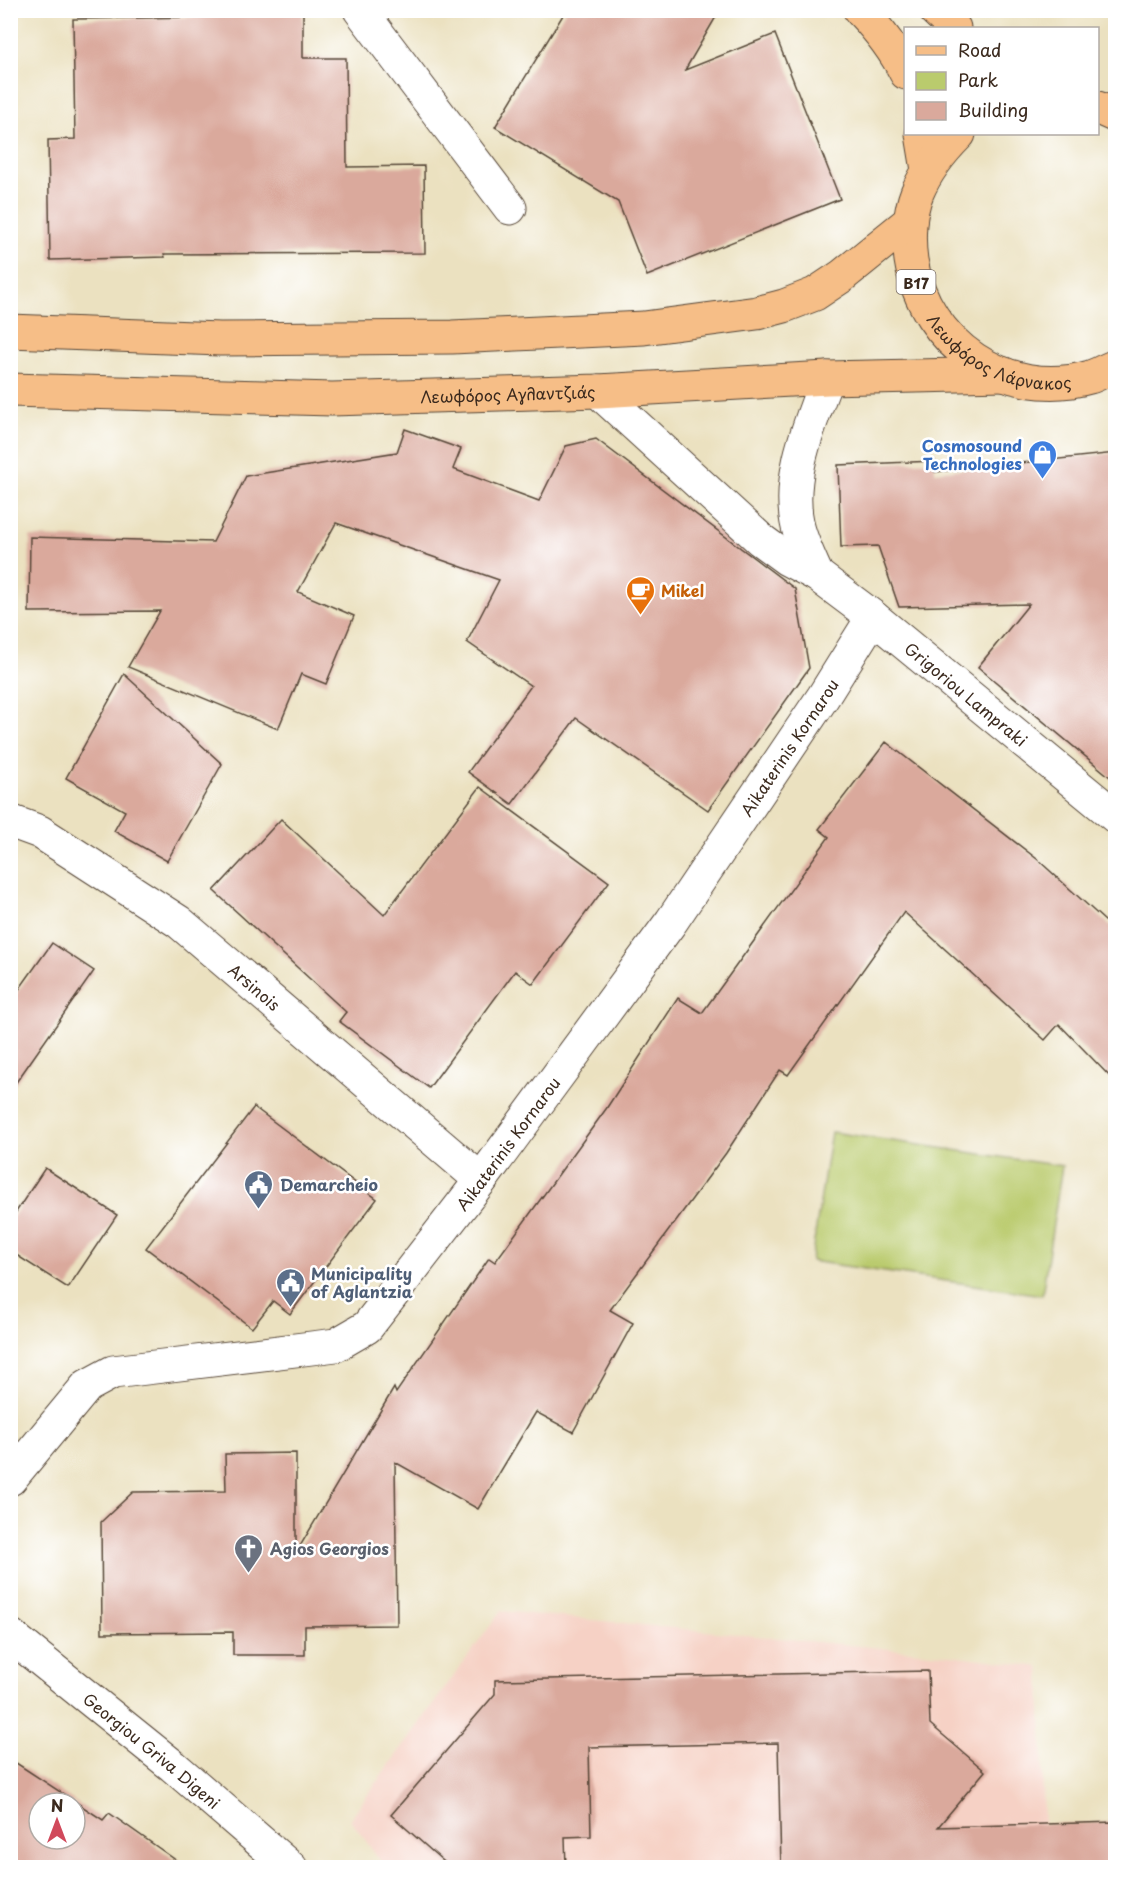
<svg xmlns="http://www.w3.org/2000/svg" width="1126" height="1878" viewBox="0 0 1126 1878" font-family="'Playpen Sans',sans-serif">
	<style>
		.built { fill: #f6d1c5 }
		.green { fill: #bacb6d; stroke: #7a7a46; stroke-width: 1.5 }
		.building { fill: #daa99c; fill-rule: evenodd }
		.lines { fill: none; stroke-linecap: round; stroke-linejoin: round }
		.minor-casing { stroke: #554536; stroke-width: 35 }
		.major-casing { stroke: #554536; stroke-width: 35 }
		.minor { stroke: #fff; stroke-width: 33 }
		.major { stroke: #f6be87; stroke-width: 33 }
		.labels { text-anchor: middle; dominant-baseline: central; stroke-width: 5; stroke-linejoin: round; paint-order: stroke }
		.shield { fill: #fff; stroke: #766a62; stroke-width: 1.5 }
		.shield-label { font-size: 15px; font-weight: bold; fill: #3b2a1e }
		.street-label { font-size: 16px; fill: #3b2a1e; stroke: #fff }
		.shop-label { font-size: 16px; font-weight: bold; fill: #366cbe; stroke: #fff; text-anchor: end }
		.food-label { font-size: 16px; font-weight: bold; fill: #c56008; stroke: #fff; text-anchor: start }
		.service-label { font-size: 16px; font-weight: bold; fill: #4e5e75; stroke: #fff; text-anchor: start }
		.worship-label { font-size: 16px; font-weight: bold; fill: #5b616d; stroke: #fff; text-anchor: start }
	</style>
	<rect width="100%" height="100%" fill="#fff"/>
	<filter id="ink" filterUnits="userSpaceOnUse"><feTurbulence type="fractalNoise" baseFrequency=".0167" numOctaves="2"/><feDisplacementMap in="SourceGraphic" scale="12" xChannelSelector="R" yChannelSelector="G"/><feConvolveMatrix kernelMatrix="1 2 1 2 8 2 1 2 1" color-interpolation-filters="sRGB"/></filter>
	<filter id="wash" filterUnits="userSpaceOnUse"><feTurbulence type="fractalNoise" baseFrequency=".008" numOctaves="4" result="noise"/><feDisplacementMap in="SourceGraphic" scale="24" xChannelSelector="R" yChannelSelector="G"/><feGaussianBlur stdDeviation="1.35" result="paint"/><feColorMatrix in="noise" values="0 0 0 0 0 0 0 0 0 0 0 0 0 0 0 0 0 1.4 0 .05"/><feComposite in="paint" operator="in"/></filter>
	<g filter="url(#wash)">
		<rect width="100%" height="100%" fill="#ebe1c0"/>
		<!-- built -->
		<polygon class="built" points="501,1611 951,1655 1040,1667 1045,1867 385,1867 350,1819"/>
		<!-- green -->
		<polygon class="green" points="831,1132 1062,1166 1042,1295 811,1261"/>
		<g id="blocks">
			<!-- building -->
			<g class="building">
				<polygon points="199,10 303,10 303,58 346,58 347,167 424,166 425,253 164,254 165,257 50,260 48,140 75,139 73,19 199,17"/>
				<polygon points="566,10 720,10 685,70 775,34 840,199 647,276 618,202 495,127"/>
				<polygon points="405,429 461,449 453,469 539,501 566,446 596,439 795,589 809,668 708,810 576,718 512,804 468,772 531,686 467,642 499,580 336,523 298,592 354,616 326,684 301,674 278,729 128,667 160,611 29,612 30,537 213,542 246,476 397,452"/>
				<polygon points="1116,453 1116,782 978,667 1029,604 899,607 878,546 841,547 838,465 935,461 935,472"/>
				<polygon points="124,674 222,764 167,861 114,831 125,811 66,778"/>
				<polygon points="886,742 1037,859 1116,931 1116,1083 1059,1024 1045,1040 904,912 788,1075 780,1070 726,1153 610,1310 633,1323 573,1432 536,1412 478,1509 395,1462 397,1625 305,1626 305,1655 233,1655 233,1632 102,1633 101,1522 133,1492 226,1491 225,1454 296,1453 296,1553 394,1388 396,1393 489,1258 495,1262 606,1109 678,998 702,1013 829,837 819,829"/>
				<polygon points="480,787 609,882 533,984 515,971 429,1088 339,1021 346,1012 214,891 281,819 384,915"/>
				<polygon points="52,943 94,971 10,1091 10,1002"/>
				<polygon points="254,1107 377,1199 290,1314 273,1301 252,1328 146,1248"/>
				<polygon points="45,1168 117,1215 68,1288 10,1251 10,1221"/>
				<polygon points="928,1671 930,1724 985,1771 938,1827 1116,1822 1116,1868 781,1868 778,1743 589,1747 591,1836 565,1837 566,1868 451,1868 391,1815 495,1694 495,1680"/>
				<path d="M10 1759 103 1820 109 1813 187 1868H10ZM39 1803H75V1839H39Z"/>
			</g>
		</g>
	</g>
	<g filter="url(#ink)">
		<use href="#blocks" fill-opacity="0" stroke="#554536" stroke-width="1.5"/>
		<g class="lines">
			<defs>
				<g id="minor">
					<polyline points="360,10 510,208"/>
					<path id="s1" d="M598 391 761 540 787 559 817 575 873 617 1116 817"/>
					<path d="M817 575C810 559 802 543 798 527 786 478 810 424 827 378"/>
					<path id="s2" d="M10 821 40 832 179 922 481 1180"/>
					<path id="s3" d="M10 1479 87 1386 113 1372 336 1345 367 1327 481 1180 671 922 823 697 873 617"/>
					<path id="s4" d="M10 1635 173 1766 291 1868"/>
				</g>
				<g id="major">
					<path d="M860 10C878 29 894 49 906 73"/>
					<polyline points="935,10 954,28"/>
					<polyline points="1098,108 1116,116"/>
					<polyline points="922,134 928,170"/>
					<path id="s5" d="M959 134C942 151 927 169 917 193 909 213 908 239 911 260 924 344 1007 401 1090 377 1099 374 1107 369 1116 366"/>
					<polyline points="10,331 220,339 452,337 644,328 757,313 784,306 815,294 842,276 910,221"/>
					<path id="s6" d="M10 390 332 399 598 391 827 378 1004 374"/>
				</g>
			</defs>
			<!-- minor casing -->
			<use href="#minor" class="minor-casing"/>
			<!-- major casing -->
			<use href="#major" class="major-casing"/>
			<!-- minor -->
			<use href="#minor" class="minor"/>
			<!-- major -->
			<use href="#major" class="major"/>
		</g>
	</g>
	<!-- icons -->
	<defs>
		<symbol id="shop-pin" viewBox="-11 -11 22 30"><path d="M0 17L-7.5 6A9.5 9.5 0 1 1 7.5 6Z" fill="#3f7fe0" stroke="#fff"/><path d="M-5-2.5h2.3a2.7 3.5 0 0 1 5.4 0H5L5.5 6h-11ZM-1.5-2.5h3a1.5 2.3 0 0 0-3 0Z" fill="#fff"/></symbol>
		<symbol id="cafe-pin" viewBox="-11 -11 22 30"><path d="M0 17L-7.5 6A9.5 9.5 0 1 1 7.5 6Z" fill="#e8710a" stroke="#fff"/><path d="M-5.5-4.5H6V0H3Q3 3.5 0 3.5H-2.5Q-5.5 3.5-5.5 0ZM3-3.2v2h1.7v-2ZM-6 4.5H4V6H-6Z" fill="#fff"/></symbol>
		<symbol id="civic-pin" viewBox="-11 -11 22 30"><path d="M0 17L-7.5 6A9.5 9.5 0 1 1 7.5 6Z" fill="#5c6f8a" stroke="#fff"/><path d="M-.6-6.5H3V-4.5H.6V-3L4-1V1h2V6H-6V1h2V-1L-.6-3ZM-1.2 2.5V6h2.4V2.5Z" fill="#fff"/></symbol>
		<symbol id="church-pin" viewBox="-11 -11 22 30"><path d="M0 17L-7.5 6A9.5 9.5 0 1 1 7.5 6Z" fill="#6b7280" stroke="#fff"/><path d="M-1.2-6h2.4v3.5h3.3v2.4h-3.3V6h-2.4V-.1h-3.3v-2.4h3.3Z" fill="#fff"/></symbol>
	</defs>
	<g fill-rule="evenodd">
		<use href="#shop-pin" x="1026" y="438" width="33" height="45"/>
		<use href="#cafe-pin" x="624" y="574" width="33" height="45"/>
		<use href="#civic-pin" x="242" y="1168" width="33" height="45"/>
		<use href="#civic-pin" x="274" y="1266" width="33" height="45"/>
		<use href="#church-pin" x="232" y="1532" width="33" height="45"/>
	</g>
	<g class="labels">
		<!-- shield labels -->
		<rect class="shield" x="896.5" y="270" width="39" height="24" rx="4.5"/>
		<g class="shield-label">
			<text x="916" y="282">B17</text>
		</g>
		<!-- street labels -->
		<g class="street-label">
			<text stroke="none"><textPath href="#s5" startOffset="282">Λεωφόρος Λάρνακος</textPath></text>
			<text stroke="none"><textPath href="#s6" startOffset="498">Λεωφόρος Αγλαντζιάς</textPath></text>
			<text stroke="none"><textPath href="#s1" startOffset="478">Grigoriou Lampraki</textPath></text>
			<text stroke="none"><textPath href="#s3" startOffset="1128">Aikaterinis Kornarou</textPath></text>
			<text stroke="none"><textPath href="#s2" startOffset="297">Arsinois</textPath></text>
			<text stroke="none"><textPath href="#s3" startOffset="642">Aikaterinis Kornarou</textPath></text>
			<text stroke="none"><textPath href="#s4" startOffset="183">Georgiou Griva Digeni</textPath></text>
		</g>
		<!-- shop labels -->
		<g class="shop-label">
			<text x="1022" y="445">Cosmosound<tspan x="1022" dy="18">Technologies</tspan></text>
		</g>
		<!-- food labels -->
		<g class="food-label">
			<text x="661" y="590">Mikel</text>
		</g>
		<!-- service labels -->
		<g class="service-label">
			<text x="280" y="1184">Demarcheio</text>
			<text x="311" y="1273">Municipality<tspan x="311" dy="18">of Aglantzia</tspan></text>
		</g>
		<!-- worship labels -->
		<g class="worship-label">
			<text x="270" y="1548">Agios Georgios</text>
		</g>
	</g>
	<!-- margin -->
	<rect width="1126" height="1878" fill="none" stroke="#fff" stroke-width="36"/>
	<!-- legend -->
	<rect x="904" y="27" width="195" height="108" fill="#ffffff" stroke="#b1aaa5" stroke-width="1.5"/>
	<rect x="916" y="46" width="30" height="9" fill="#f6be87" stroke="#b1aaa5" stroke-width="1.5"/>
	<text x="958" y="57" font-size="18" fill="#3b2a1e">Road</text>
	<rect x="916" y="72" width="30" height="18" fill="#bacb6d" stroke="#b1aaa5" stroke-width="1.5"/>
	<text x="958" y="87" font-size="18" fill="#3b2a1e">Park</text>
	<rect x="916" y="102" width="30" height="18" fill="#daa99c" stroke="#b1aaa5" stroke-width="1.5"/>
	<text x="958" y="117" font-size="18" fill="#3b2a1e">Building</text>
	<!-- north arrow -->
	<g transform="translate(57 1821)"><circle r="28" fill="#ffffff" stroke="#b1aaa5" stroke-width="1.5"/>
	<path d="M0-4.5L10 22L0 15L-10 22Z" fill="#d1495b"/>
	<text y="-9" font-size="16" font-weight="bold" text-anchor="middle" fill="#3b2a1e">N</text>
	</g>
</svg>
